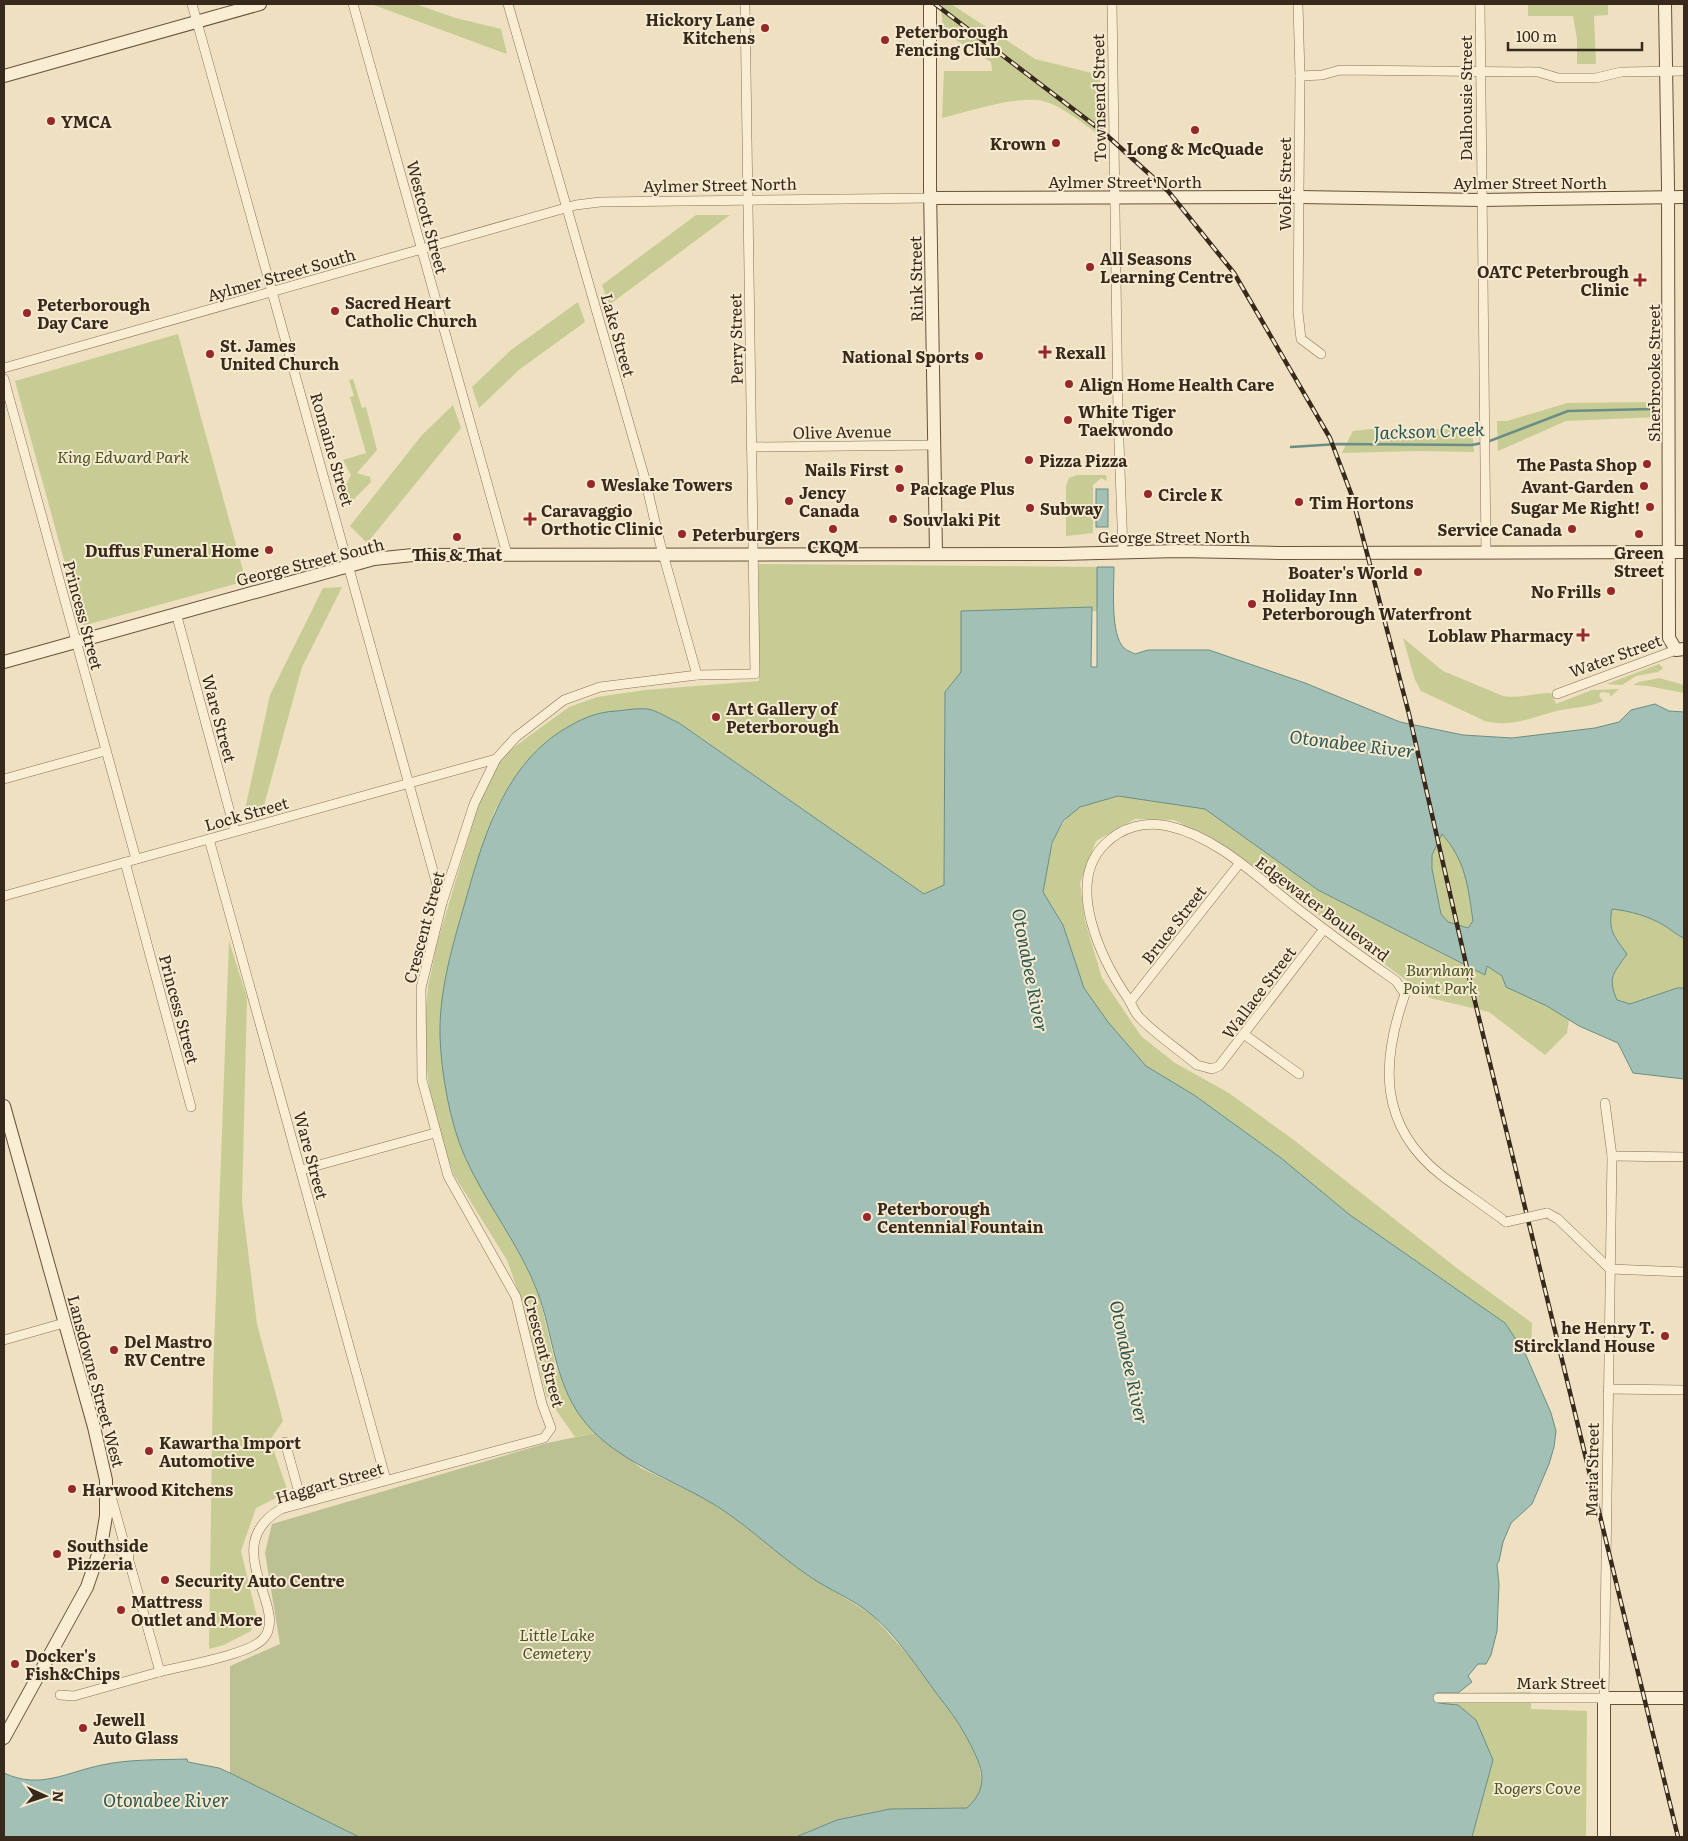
<svg xmlns="http://www.w3.org/2000/svg" width="1688" height="1841" viewBox="0 0 1688 1841" font-family="Literata,serif">
	<style>
		.green { fill: #c7cc94 }
		.cemetery { fill: #bcc193 }
		.water { fill: #a3c0b7; stroke: #6a8e85; fill-rule: evenodd }
		.lines { fill: none; stroke-linecap: round; stroke-linejoin: round }
		.stream { stroke: #6a8e85; stroke-width: 2.5 }
		.street-casing { stroke: #887058; stroke-width: 10 }
		.secondary-casing { stroke: #69513b; stroke-width: 14 }
		.street { stroke: #f9edd3; stroke-width: 9 }
		.secondary { stroke: #f9edd3; stroke-width: 12 }
		.rail-casing { stroke: #37291c; stroke-width: 4.5 }
		.rail { stroke: #f6ead0; stroke-width: 2.5; stroke-dasharray: 8; stroke-linecap: butt }
		.street-bridge-casing { stroke: #887058; stroke-width: 10; stroke-linecap: butt }
		.street-bridge { stroke: #f9edd3; stroke-width: 9 }
		.poi-dot { fill: #98272a; stroke: #f6ead0; stroke-width: 2 }
		.labels { text-anchor: middle; dominant-baseline: central; stroke-width: 4; stroke-linejoin: round; paint-order: stroke }
		.poi-label { font-size: 16px; font-weight: bold; fill: #37291c; stroke: #f6ead0; text-anchor: start }
		.street-label { font-size: 16px; fill: #37291c; stroke: #f6ead0 }
		.park-label { font-size: 16px; font-style: italic; fill: #485423; stroke: #f6ead0 }
		.water-label { font-size: 18px; font-style: italic; fill: #2b5753; stroke: #f6ead0 }
	</style>
	<rect width="100%" height="100%" fill="#eee0c0"/>
	<!-- green -->
	<g class="green">
		<polygon points="371,4 415,4 456,18 501,29 507,54"/>
		<path d="M941 4H951L1035 59 1100 75 1099 135C1084 124 1057 102 1038 100 1009 98 971 111 942 118L944 71H992L991 62 943 32Z"/>
		<polygon points="1528,4 1608,4 1608,15 1594,16 1596,64 1577,64 1577,39 1573,16 1528,16"/>
		<polygon points="696,215 730,215 609,305 602,285"/>
		<polygon points="578,302 585,322 520,369 479,408 472,387 511,350"/>
		<polygon points="178,334 246,581 82,626 15,381"/>
		<polygon points="353,379 362,408 366,407 377,450 357,473 370,477 371,482 351,502 342,493 351,475 343,460 366,453 350,397 354,396 349,380"/>
		<polygon points="1658,402 1658,417 1566,421 1498,451 1497,421 1507,421 1567,403"/>
		<polygon points="453,405 461,428 367,543 350,526 422,435"/>
		<polygon points="1371,429 1472,429 1474,452 1419,451 1342,453 1353,431"/>
		<polygon points="1077,475 1106,475 1107,481 1101,478 1093,485 1093,533 1066,536 1066,486 1069,478"/>
		<polygon points="759,564 1097,567 1098,611 961,611 961,672 945,692 944,885 924,894 679,723 653,710 511,782 494,812 455,937 446,978 440,1035 451,1117 464,1156 522,1258 539,1295 556,1367 581,1416 596,1433 575,1437 547,1397 519,1294 507,1260 454,1175 440,1137 430,1094 423,1037 428,987 437,944 477,809 493,770 510,750 569,707 597,697 645,690 759,681"/>
		<polygon points="342,587 302,667 263,809 244,814 270,695 323,588"/>
		<path d="M1403 638 1443 671 1503 696C1519 699 1534 693 1551 693L1556 704 1592 690 1619 689 1610 697V693L1601 692 1599 696 1603 701C1590 707 1576 707 1561 710 1530 717 1513 728 1485 721L1421 691 1415 680Z"/>
		<polygon points="1659,664 1663,668 1658,672 1636,676 1622,685 1607,684"/>
		<polygon points="1659,678 1684,685 1684,693 1648,686 1633,685 1639,682"/>
		<path d="M1118 796 1205 809 1318 890 1484 975 1487 965 1569 1020 1567 1033 1545 1055 1489 1012 1430 998 1242 858 1208 837 1174 820 1135 819 1096 841 1080 883 1085 921 1102 978 1141 1036 1175 1063 1229 1093 1295 1141 1458 1269 1532 1323 1531 1348 1525 1353 1504 1323 1350 1215 1281 1158 1194 1095 1146 1066 1108 1022 1084 988 1063 925 1043 892C1049 860 1050 825 1081 807 1091 801 1107 799 1118 796Z"/>
		<path d="M1442 834C1466 861 1468 887 1473 921L1468 928 1448 922 1441 914 1432 869V855Z"/>
		<path d="M1612 909C1630 911 1649 916 1665 926 1672 930 1676 935 1684 938V988H1677L1630 1004 1617 1000C1607 977 1614 973 1627 954 1614 936 1608 931 1612 909Z"/>
		<polygon points="229,941 247,998 242,1202 257,1324 283,1421 270,1440 288,1492 256,1508 241,1551 257,1617 251,1631 224,1645 209,1649 213,1376"/>
		<polygon points="1531,1692 1531,1709 1587,1711 1586,1837 1472,1837 1493,1760 1458,1705 1438,1703 1437,1693"/>
	</g>
	<!-- cemetery -->
	<polygon class="cemetery" points="596,1433 641,1468 704,1498 741,1522 808,1575 871,1614 910,1657 962,1728 978,1760 982,1783 979,1796 967,1808 890,1809 837,1820 796,1837 359,1837 230,1773 230,1666 280,1644 265,1553 272,1524 547,1443"/>
	<!-- water -->
	<g class="water">
		<rect x="1096" y="489" width="12" height="38"/>
		<path d="M1097 567H1114C1114 586 1110 635 1124 648 1127 651 1132 652 1135 654L1148 650H1209L1305 683 1400 722 1463 735 1512 738 1595 728 1619 722 1631 710 1655 704 1669 711 1684 712V938C1676 935 1672 930 1665 926 1649 916 1630 911 1612 909 1608 931 1614 936 1627 954 1614 973 1607 977 1617 1000L1630 1004 1677 988H1684V1079L1633 1073 1618 1043 1579 1026 1547 1006 1506 987 1502 976 1487 966 1485 975 1318 890 1205 809 1118 796 1080 807 1063 821 1052 843 1043 892 1063 925 1084 988 1108 1022 1146 1066 1194 1095 1281 1158 1350 1215 1505 1323 1525 1353 1551 1413 1556 1431 1554 1447 1549 1464 1532 1504 1511 1523 1503 1542 1499 1561 1497 1564 1499 1584 1497 1631 1491 1655 1486 1664H1478L1468 1676 1472 1682 1458 1693H1437L1438 1703 1458 1705 1476 1720 1493 1760 1472 1837H796L837 1820 890 1809 967 1808C993 1784 980 1763 966 1736 958 1721 947 1707 937 1694 917 1667 897 1636 871 1614 853 1599 829 1590 809 1576 772 1551 742 1519 703 1498 663 1476 609 1456 581 1417 554 1380 553 1334 538 1293 520 1245 486 1204 465 1157 450 1124 441 1072 440 1036 439 992 452 947 464 906 482 842 502 769 561 731 579 720 595 712 616 711 627 710 642 707 652 710 661 713 670 719 679 723L924 894 944 885 945 692 961 672V611L1092 607 1091 667H1097ZM1442 834C1466 861 1468 887 1473 921L1468 928 1448 922 1441 914 1432 869V855Z"/>
		<path d="M187 1759 188 1762 219 1768 230 1773 359 1837H4V1773C40 1790 67 1772 102 1765 129 1759 159 1760 187 1759Z"/>
	</g>
	<g class="lines">
		<!-- stream -->
		<g class="stream">
			<polyline points="1487,442 1568,411 1652,409"/>
			<polyline points="1291,447 1338,444 1472,445 1482,443"/>
		</g>
		<defs>
			<g id="street">
				<polyline points="192,4 442,903"/>
				<polyline points="353,4 507,554"/>
				<polyline points="508,4 645,479 660,543 697,675"/>
				<polyline points="1112,4 1118,415 1123,551"/>
				<polyline points="1298,4 1300,76 1298,312 1301,339 1321,354"/>
				<polyline points="1480,4 1486,552"/>
				<polyline points="1300,76 1322,75 1340,70 1538,72 1558,78 1596,78 1621,72 1684,71"/>
				<polyline points="4,368 576,205 600,202 931,198"/>
				<polyline points="4,379 136,859"/>
				<polyline points="751,447 934,445"/>
				<polyline points="176,613 235,831"/>
				<polyline points="1557,694 1676,650"/>
				<polyline points="4,779 105,751"/>
				<polyline points="209,839 386,1480"/>
				<polyline points="125,862 191,1107"/>
				<polyline points="4,896 496,759"/>
				<path d="M1324 929 1219 1066 1212 1069 1197 1065C1179 1050 1158 1036 1141 1019 1135 1014 1133 1007 1129 1000 1102 961 1064 884 1105 844 1122 827 1145 821 1168 826 1218 837 1259 879 1298 909 1330 934 1363 958 1396 981L1405 994C1381 1062 1378 1125 1441 1175 1462 1191 1485 1206 1506 1222"/>
				<polyline points="1130,1002 1239,864"/>
				<polyline points="1245,1035 1299,1074"/>
				<polyline points="1612,1156 1684,1157"/>
				<polyline points="301,1170 435,1133"/>
				<polyline points="1547,1213 1558,1219 1610,1269"/>
				<polyline points="1610,1269 1684,1272"/>
				<polyline points="4,1340 64,1323"/>
				<polyline points="1608,1389 1684,1390"/>
				<polyline points="285,1442 302,1503"/>
				<polyline points="109,1489 160,1672"/>
				<polyline points="101,1546 117,1549 129,1556"/>
				<path d="M60 1695 74 1696C103 1688 131 1680 159 1672 182 1666 248 1655 263 1639 291 1609 216 1547 281 1509L544 1438 551 1428 542 1404 516 1297 448 1176 422 1080 421 988 442 903 474 804 496 759 516 737 564 700 600 687 697 675 755 674 745 4"/>
				<polyline points="1438,1698 1604,1698 1612,1156 1605,1103"/>
			</g>
			<g id="secondary">
				<polyline points="930,4 930,187 936,554"/>
				<polyline points="1665,4 1668,186 1669,638 1676,650 1684,649"/>
				<polyline points="4,76 260,4"/>
				<polyline points="931,198 1300,197 1481,200 1684,197"/>
				<polyline points="4,662 374,559 413,555 1060,554 1178,551 1279,553 1684,552"/>
				<polyline points="4,1106 94,1427 106,1480 106,1516 101,1546 87,1587 4,1738"/>
				<polyline points="1604,1837 1604,1698 1684,1698"/>
			</g>
		</defs>
		<!-- street casing -->
		<use href="#street" class="street-casing"/>
		<!-- secondary casing -->
		<use href="#secondary" class="secondary-casing"/>
		<!-- street -->
		<use href="#street" class="street"/>
		<!-- secondary -->
		<use href="#secondary" class="secondary"/>
		<defs>
			<polyline id="rail" points="935,4 1102,131 1168,191 1234,273 1330,438 1352,496 1409,714 1469,977 1678,1837"/>
		</defs>
		<!-- rail casing -->
		<use href="#rail" class="rail-casing"/>
		<!-- rail -->
		<use href="#rail" class="rail"/>
		<defs>
			<polyline id="street-bridge" points="1506,1222 1547,1213"/>
		</defs>
		<!-- street-bridge casing -->
		<use href="#street-bridge" class="street-bridge-casing"/>
		<!-- street-bridge -->
		<use href="#street-bridge" class="street-bridge"/>
	</g>
	<!-- markers -->
	<g class="poi-dot">
		<circle cx="765" cy="28" r="5"/>
		<circle cx="885" cy="40" r="5"/>
		<circle cx="51" cy="121" r="5"/>
		<circle cx="1195" cy="130" r="5"/>
		<circle cx="1056" cy="143" r="5"/>
		<circle cx="1090" cy="267" r="5"/>
		<path d="M1637.5 272.5h5v5h5v5h-5v5h-5v-5h-5v-5h5z"/>
		<circle cx="335" cy="311" r="5"/>
		<circle cx="27" cy="313" r="5"/>
		<path d="M1042.5 344.5h5v5h5v5h-5v5h-5v-5h-5v-5h5z"/>
		<circle cx="210" cy="354" r="5"/>
		<circle cx="979" cy="356" r="5"/>
		<circle cx="1069" cy="384" r="5"/>
		<circle cx="1068" cy="420" r="5"/>
		<circle cx="1029" cy="460" r="5"/>
		<circle cx="1647" cy="464" r="5"/>
		<circle cx="899" cy="469" r="5"/>
		<circle cx="591" cy="484" r="5"/>
		<circle cx="1644" cy="486" r="5"/>
		<circle cx="900" cy="488" r="5"/>
		<circle cx="1148" cy="494" r="5"/>
		<circle cx="789" cy="501" r="5"/>
		<circle cx="1299" cy="502" r="5"/>
		<circle cx="1650" cy="507" r="5"/>
		<circle cx="1030" cy="508" r="5"/>
		<path d="M527.5 511.5h5v5h5v5h-5v5h-5v-5h-5v-5h5z"/>
		<circle cx="893" cy="519" r="5"/>
		<circle cx="833" cy="529" r="5"/>
		<circle cx="1572" cy="529" r="5"/>
		<circle cx="682" cy="534" r="5"/>
		<circle cx="1639" cy="534" r="5"/>
		<circle cx="457" cy="537" r="5"/>
		<circle cx="269" cy="550" r="5"/>
		<circle cx="1418" cy="572" r="5"/>
		<circle cx="1611" cy="591" r="5"/>
		<circle cx="1252" cy="604" r="5"/>
		<path d="M1580.5 627.5h5v5h5v5h-5v5h-5v-5h-5v-5h5z"/>
		<circle cx="716" cy="717" r="5"/>
		<circle cx="867" cy="1217" r="5"/>
		<circle cx="1665" cy="1336" r="5"/>
		<circle cx="114" cy="1350" r="5"/>
		<circle cx="149" cy="1451" r="5"/>
		<circle cx="72" cy="1489" r="5"/>
		<circle cx="57" cy="1554" r="5"/>
		<circle cx="165" cy="1580" r="5"/>
		<circle cx="121" cy="1610" r="5"/>
		<circle cx="15" cy="1664" r="5"/>
		<circle cx="83" cy="1728" r="5"/>
	</g>
	<g class="labels">
		<!-- poi labels -->
		<g class="poi-label">
			<text x="755" y="19" text-anchor="end">Hickory Lane<tspan x="755" dy="18">Kitchens</tspan></text>
			<text x="895" y="31">Peterborough<tspan x="895" dy="18">Fencing Club</tspan></text>
			<text x="61" y="121">YMCA</text>
			<text x="1046" y="143" text-anchor="end">Krown</text>
			<text x="1195" y="148" text-anchor="middle">Long &amp; McQuade</text>
			<text x="1100" y="258">All Seasons<tspan x="1100" dy="18">Learning Centre</tspan></text>
			<text x="1629" y="271" text-anchor="end">OATC Peterbrough<tspan x="1629" dy="18">Clinic</tspan></text>
			<text x="345" y="302">Sacred Heart<tspan x="345" dy="18">Catholic Church</tspan></text>
			<text x="37" y="304">Peterborough<tspan x="37" dy="18">Day Care</tspan></text>
			<text x="220" y="345">St. James<tspan x="220" dy="18">United Church</tspan></text>
			<text x="1055" y="352">Rexall</text>
			<text x="969" y="356" text-anchor="end">National Sports</text>
			<text x="1079" y="384">Align Home Health Care</text>
			<text x="1078" y="411">White Tiger<tspan x="1078" dy="18">Taekwondo</tspan></text>
			<text x="1039" y="460">Pizza Pizza</text>
			<text x="1637" y="464" text-anchor="end">The Pasta Shop</text>
			<text x="889" y="469" text-anchor="end">Nails First</text>
			<text x="601" y="484">Weslake Towers</text>
			<text x="1634" y="486" text-anchor="end">Avant-Garden</text>
			<text x="910" y="488">Package Plus</text>
			<text x="799" y="492">Jency<tspan x="799" dy="18">Canada</tspan></text>
			<text x="1158" y="494">Circle K</text>
			<text x="1309" y="502">Tim Hortons</text>
			<text x="1640" y="507" text-anchor="end">Sugar Me Right!</text>
			<text x="1040" y="508">Subway</text>
			<text x="541" y="510">Caravaggio<tspan x="541" dy="18">Orthotic Clinic</tspan></text>
			<text x="903" y="519">Souvlaki Pit</text>
			<text x="1562" y="529" text-anchor="end">Service Canada</text>
			<text x="692" y="534">Peterburgers</text>
			<text x="833" y="546" text-anchor="middle">CKQM</text>
			<text x="259" y="550" text-anchor="end">Duffus Funeral Home</text>
			<text x="1639" y="552" text-anchor="middle">Green<tspan x="1639" dy="18">Street</tspan></text>
			<text x="457" y="554" text-anchor="middle">This &amp; That</text>
			<text x="1408" y="572" text-anchor="end">Boater's World</text>
			<text x="1601" y="591" text-anchor="end">No Frills</text>
			<text x="1262" y="595">Holiday Inn<tspan x="1262" dy="18">Peterborough Waterfront</tspan></text>
			<text x="1573" y="635" text-anchor="end">Loblaw Pharmacy</text>
			<text x="726" y="708">Art Gallery of<tspan x="726" dy="18">Peterborough</tspan></text>
			<text x="877" y="1208">Peterborough<tspan x="877" dy="18">Centennial Fountain</tspan></text>
			<text x="1655" y="1327" text-anchor="end">he Henry T.<tspan x="1655" dy="18">Stirckland House</tspan></text>
			<text x="124" y="1341">Del Mastro<tspan x="124" dy="18">RV Centre</tspan></text>
			<text x="159" y="1442">Kawartha Import<tspan x="159" dy="18">Automotive</tspan></text>
			<text x="82" y="1489">Harwood Kitchens</text>
			<text x="67" y="1545">Southside<tspan x="67" dy="18">Pizzeria</tspan></text>
			<text x="175" y="1580">Security Auto Centre</text>
			<text x="131" y="1601">Mattress<tspan x="131" dy="18">Outlet and More</tspan></text>
			<text x="25" y="1655">Docker's<tspan x="25" dy="18">Fish&amp;Chips</tspan></text>
			<text x="93" y="1719">Jewell<tspan x="93" dy="18">Auto Glass</tspan></text>
		</g>
		<!-- street labels -->
		<g class="street-label">
			<text transform="translate(1098 98) rotate(-91)">Townsend Street</text>
			<text transform="translate(1465 98) rotate(-90)">Dalhousie Street</text>
			<text x="1125" y="181">Aylmer Street North</text>
			<text x="1530" y="182">Aylmer Street North</text>
			<text transform="translate(720 184) rotate(-1)">Aylmer Street North</text>
			<text transform="translate(1284 184) rotate(-90)">Wolfe Street</text>
			<text transform="translate(428 217) rotate(75)">Westcott Street</text>
			<text transform="translate(281 274) rotate(-16)">Aylmer Street South</text>
			<text transform="translate(915 279) rotate(-91)">Rink Street</text>
			<text transform="translate(619 335) rotate(74)">Lake Street</text>
			<text transform="translate(735 339) rotate(-91)">Perry Street</text>
			<text transform="translate(1653 373) rotate(-90)">Sherbrooke Street</text>
			<text transform="translate(842 431) rotate(-1)">Olive Avenue</text>
			<text transform="translate(333 449) rotate(74)">Romaine Street</text>
			<text x="1174" y="536">George Street North</text>
			<text transform="translate(310 561) rotate(-14)">George Street South</text>
			<text transform="translate(84 615) rotate(75)">Princess Street</text>
			<text transform="translate(1615 655) rotate(-20)">Water Street</text>
			<text transform="translate(220 718) rotate(75)">Ware Street</text>
			<text transform="translate(246 813) rotate(-16)">Lock Street</text>
			<text transform="translate(1323 908) rotate(37)">Edgewater Boulevard</text>
			<text transform="translate(1173 924) rotate(-52)">Bruce Street</text>
			<text transform="translate(423 927) rotate(-75)">Crescent Street</text>
			<text transform="translate(1258 992) rotate(-53)">Wallace Street</text>
			<text transform="translate(180 1009) rotate(75)">Princess Street</text>
			<text transform="translate(312 1155) rotate(75)">Ware Street</text>
			<text transform="translate(545 1351) rotate(75)">Crescent Street</text>
			<text transform="translate(97 1381) rotate(75)">Lansdowne Street West</text>
			<text transform="translate(1591 1470) rotate(-89)">Maria Street</text>
			<text transform="translate(329 1482) rotate(-16)">Haggart Street</text>
			<text x="1561" y="1682">Mark Street</text>
		</g>
		<!-- park labels -->
		<g class="park-label">
			<text x="123" y="456">King Edward Park</text>
			<text x="1440" y="969">Burnham<tspan x="1440" dy="18">Point Park</tspan></text>
			<text x="557" y="1634">Little Lake<tspan x="557" dy="18">Cemetery</tspan></text>
			<text x="1537" y="1787">Rogers Cove</text>
		</g>
		<!-- water labels -->
		<g class="water-label">
			<text transform="translate(1429 430) rotate(-2)">Jackson Creek</text>
			<text transform="translate(1352 743) rotate(7)">Otonabee River</text>
			<text transform="translate(1031 970) rotate(79)">Otonabee River</text>
			<text transform="translate(1130 1362) rotate(78)">Otonabee River</text>
			<text x="166" y="1799">Otonabee River</text>
		</g>
	</g>
	<!-- border -->
	<rect width="1688" height="1841" fill="none" stroke="#37291c" stroke-width="10"/>
	<!-- north arrow -->
	<g transform="translate(45 1796) rotate(93)" stroke="#f6ead0" stroke-width="4" paint-order="stroke">
	<path d="M0-4L9 19L0 12L-9 19Z" fill="#37291c"/>
	<text y="-8" font-size="14" font-weight="bold" text-anchor="middle" fill="#37291c">N</text>
	</g>
	<!-- scale -->
	<path d="M1508 42v8h134v-8" fill="none" stroke="#37291c" stroke-width="2.5"/>
	<text x="1516" y="42" font-size="15" fill="#37291c" stroke="#f6ead0" stroke-width="4" paint-order="stroke">100 m</text>
</svg>
